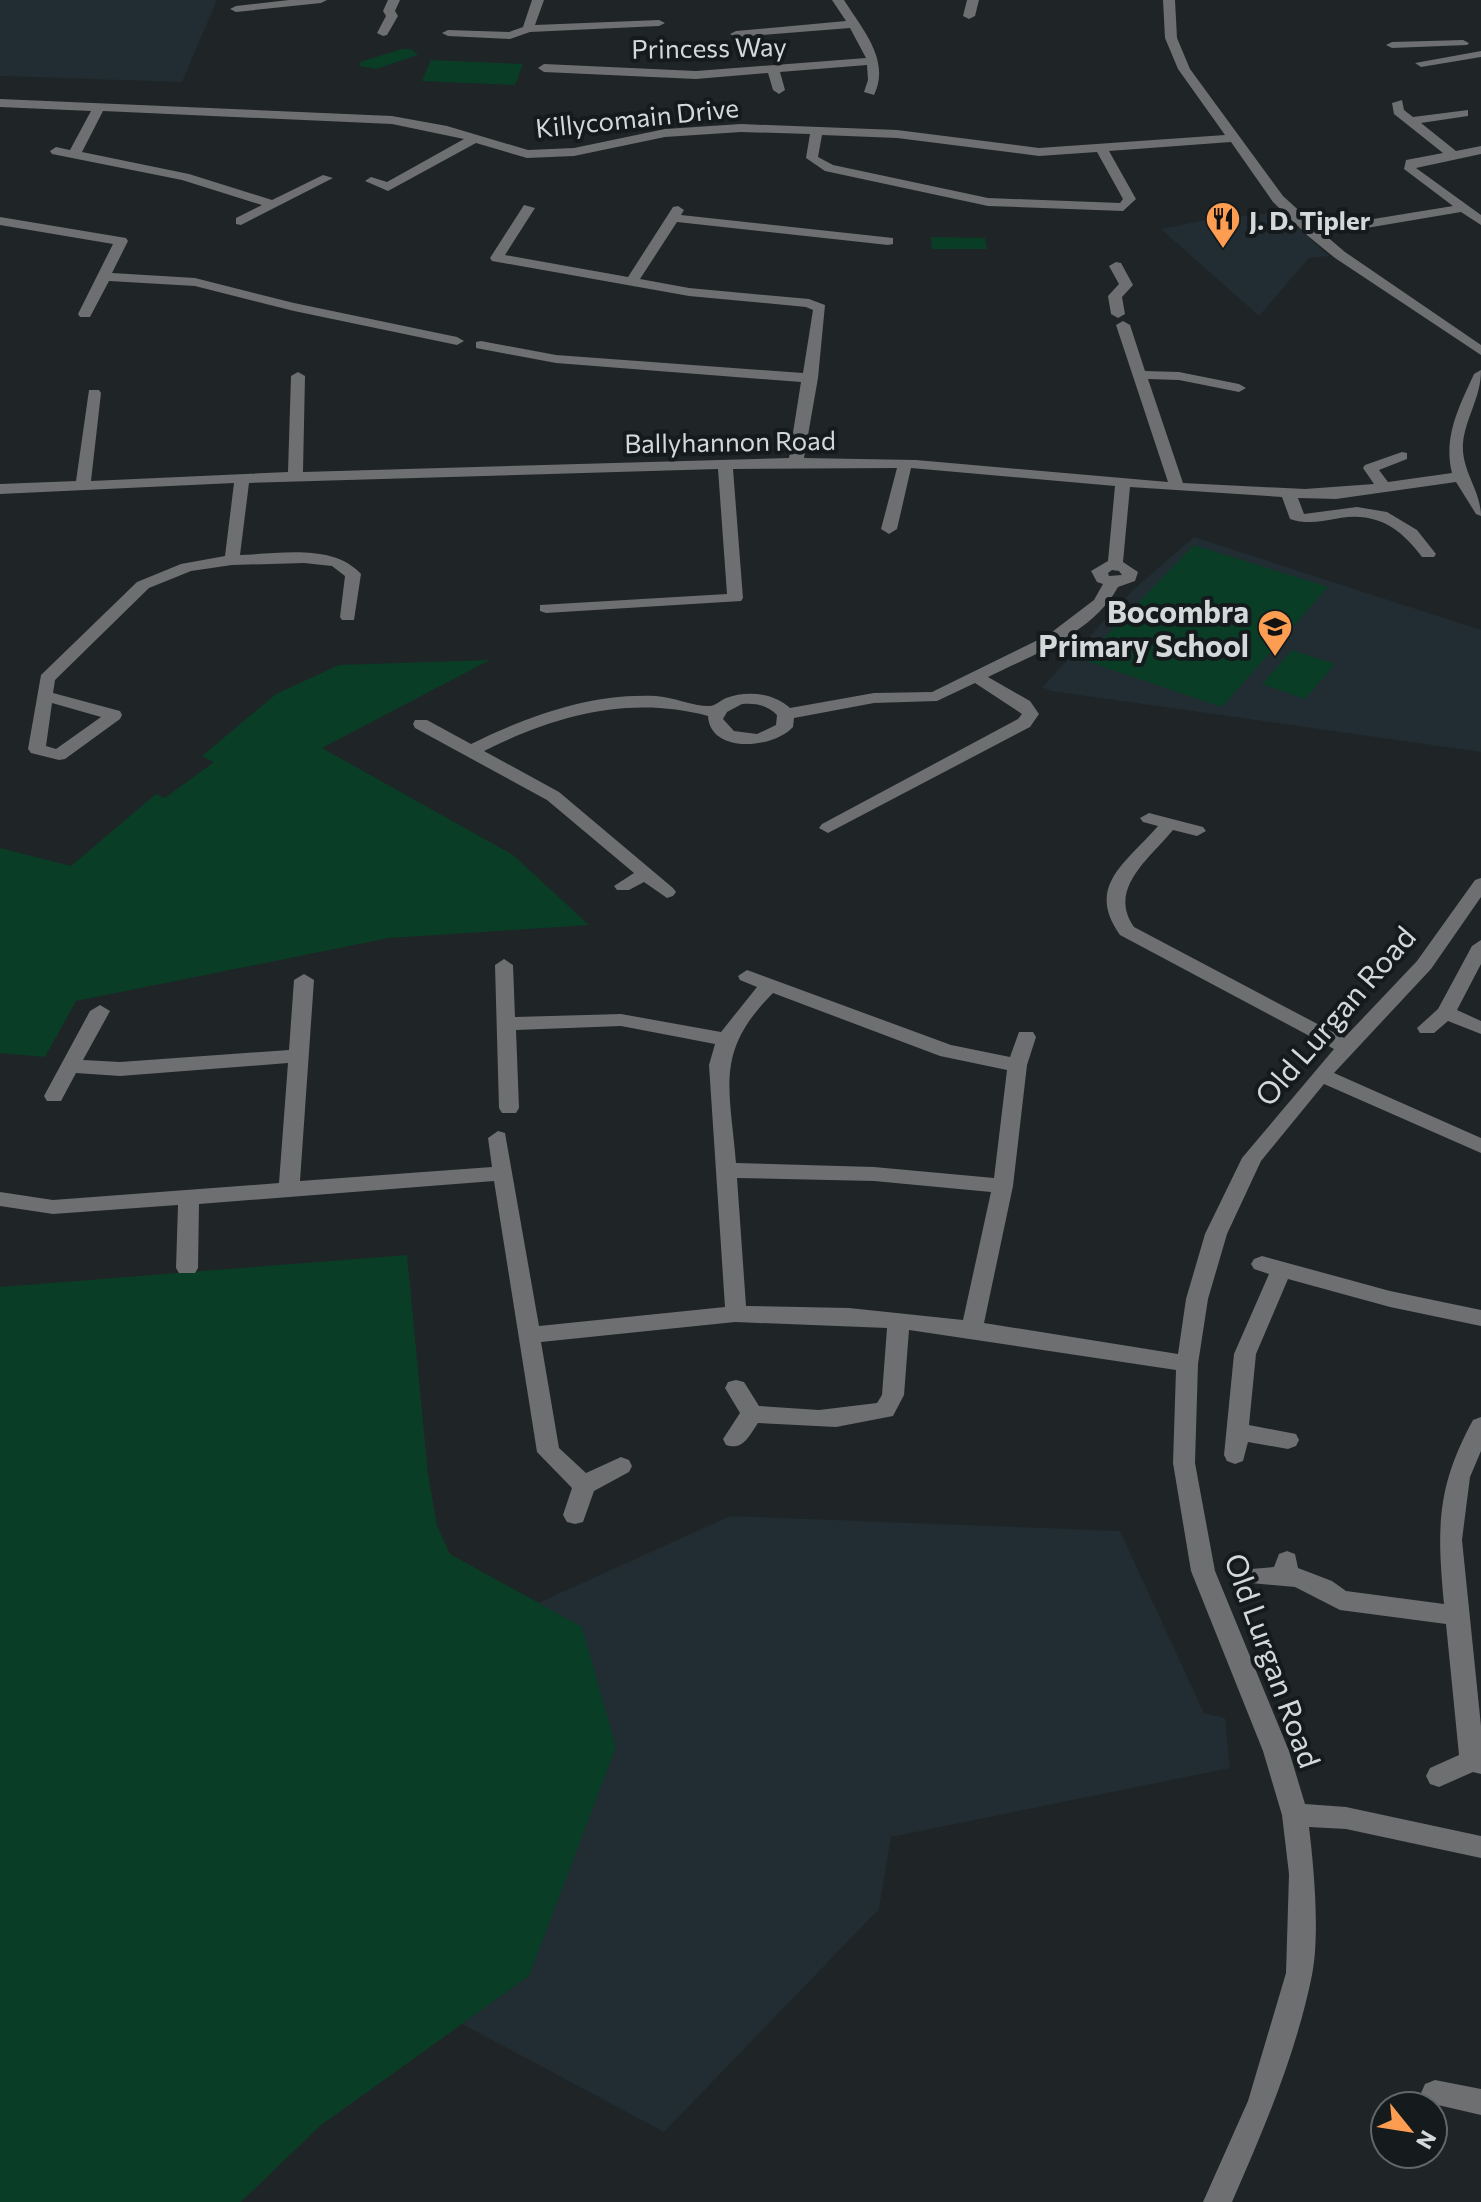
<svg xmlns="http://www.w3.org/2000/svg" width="1481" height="2202" viewBox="0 0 1481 2202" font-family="Commissioner,sans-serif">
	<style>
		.built { fill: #212d32 }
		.green { fill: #0a3d26 }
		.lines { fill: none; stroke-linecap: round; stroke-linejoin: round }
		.minor { fill: #6d6f71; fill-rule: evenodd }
		.labels { text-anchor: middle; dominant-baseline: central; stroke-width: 8; stroke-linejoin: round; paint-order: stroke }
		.far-street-label { font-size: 26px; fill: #d4d8d9; stroke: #151b1d }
		.far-poi-label { font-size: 26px; font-weight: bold; fill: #d4d8d9; stroke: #151b1d; text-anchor: start }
		.poi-label { font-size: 30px; font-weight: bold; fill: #d4d8d9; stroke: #151b1d; text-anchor: end }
		.street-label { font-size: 30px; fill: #d4d8d9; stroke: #151b1d }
	</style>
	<rect width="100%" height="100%" fill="#1f2426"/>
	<!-- built -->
	<g class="built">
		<polygon points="0,0 217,0 182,82 0,76"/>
		<polygon points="1281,212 1329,256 1309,258 1259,316 1161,229 1210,219"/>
		<polygon points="1194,537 1481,630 1481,752 1051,691 1042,687 1133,590"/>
		<polygon points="730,1516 1120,1531 1204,1713 1225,1718 1230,1768 891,1837 879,1909 664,2132 462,2024 529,1976 582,1628 538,1603"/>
	</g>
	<!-- green -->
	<g class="green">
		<polygon points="402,49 411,49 418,55 376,69 359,66 360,62"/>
		<polygon points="431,60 523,64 515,85 422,81"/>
		<polygon points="931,237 985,238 987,249 932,249"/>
		<polygon points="1194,545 1328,587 1222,707 1083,660"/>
		<polygon points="1292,650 1335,664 1305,699 1262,684"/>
		<polygon points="490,660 322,748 513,855 589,925 389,938 76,1001 45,1057 0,1053 0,848 71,866 156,794 165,798 214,762 202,756 276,694 339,665"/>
		<polygon points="407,1255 428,1474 437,1526 450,1554 582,1627 616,1747 529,1976 321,2125 241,2202 0,2202 0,1287"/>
	</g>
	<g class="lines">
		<!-- minor -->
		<g class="minor">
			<polygon points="289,0 327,0 321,3 236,12 230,9 236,6"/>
			<polygon points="388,0 400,0 395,11 398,16 387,35 383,36 377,33 386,16 383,11"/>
			<polygon points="532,0 544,0 535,25 659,20 665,23 659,26 530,32 510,39 448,36 442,33 448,30 509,32 523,27"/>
			<path d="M832 0H844C862 29 891 60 874 95L864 92 868 80 867 65 780 72 785 90 779 94 773 90 768 73 696 79 544 72 538 68 544 64 696 71 866 58 850 28 736 37 730 34 736 31 846 21Z"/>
			<polygon points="967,0 979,0 975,16 969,19 963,16"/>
			<path d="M1163 0H1175L1177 38 1190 69 1283 196 1318 228 1453 206 1404 169 1406 160 1443 153 1394 114 1392 103 1402 100 1404 110 1413 117 1468 110V116L1421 123 1456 151 1481 146V154L1416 168 1481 215V225L1461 212 1325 235 1345 252 1481 345V355L1335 258 1308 236 1273 202 1231 142 1109 151 1136 199 1123 211 988 206 825 171 806 158 810 134 741 132 665 137 574 156 527 158 476 143 388 191 365 181 371 177 387 182 464 139 392 124 103 111 82 152 189 174 272 200 323 175 333 178 241 225 236 224V218L262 205 182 180 52 154 50 151 56 147 70 150 91 111 0 107V99L392 116 447 126 528 150 574 148 665 129 741 124 897 130 1039 148 1225 135 1178 69 1165 38ZM822 135 897 138 1039 156 1097 152 1123 199 1120 203 988 198 833 165 818 157Z"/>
			<polygon points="1463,40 1469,43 1467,45 1392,48 1386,45 1392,42"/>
			<polygon points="1481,51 1481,57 1421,67 1415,63"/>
			<path d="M524 205 535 208 505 255 628 277 673 207 678 206 684 210 681 215 893 238V244L888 245 677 222 640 279 689 288 809 299 825 305 818 378 804 458 916 460 1168 482 1116 325 1123 321 1130 325 1145 371 1179 372 1239 384 1246 388 1239 392 1179 380 1148 379 1183 483 1305 489 1374 484 1363 468 1365 465 1402 452 1407 453V459L1379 470 1388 482 1452 473C1443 437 1459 407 1474 374L1481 370C1481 398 1466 416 1463 443 1461 471 1481 490 1481 516L1476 514 1456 482 1336 499 1298 498 1304 514 1357 507 1387 512 1417 530 1436 554 1434 557H1422C1401 529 1378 512 1340 518 1322 521 1308 525 1290 519L1282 497 1130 487 1123 562 1138 572 1135 581 1118 587C1093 633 1033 655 988 677L1030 701 1039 714 1030 727 828 833 819 828 822 824 1018 719 1022 714 975 683 937 701 874 703 794 718 793 727C773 749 710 754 708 716 629 695 554 716 484 751L559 792 673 888 676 892 673 896 667 898 644 882 629 890H617L614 886 634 873 547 800 415 728 413 724 415 720H427L471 744C528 716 591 693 656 696 672 697 697 707 710 706 715 706 721 700 726 698 747 690 774 693 790 708L874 693 932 692 1048 635 1094 600 1103 584 1097 582 1091 571 1108 561 1115 486 911 468 897 529 889 534 881 529 897 468 733 469 743 598 741 601 546 613 540 611V605L727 594 718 469 249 483 240 555C278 554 333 543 361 574L354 620H342L340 617 345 576 332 566 304 563 232 565 191 571 149 588 55 680 53 693 120 711 122 715 120 719 65 759 59 760 31 753 28 749 41 675 137 582 181 564 225 556 234 483 0 494V484L76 481 89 390H99L101 393 91 481 288 472 291 376 298 372 305 376 303 472 789 458 801 382 556 363 476 348V342L481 341 556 355 803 373 813 310 806 307 689 296 492 261 490 258ZM1112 570 1119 571 1122 575 1109 576 1108 573ZM52 703 101 717 56 749 46 746ZM742 704C756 703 767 705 777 715L776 725 757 734 734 731 723 719 727 712Z"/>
			<polygon points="0,217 126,238 128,241 112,273 195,278 294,303 457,337 464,341 457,345 294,311 195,286 109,281 90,317 80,317 78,314 113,244 0,225"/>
			<polygon points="1116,262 1121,263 1133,285 1122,297 1125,314 1118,318 1111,314 1108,296 1119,284 1109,266"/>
			<path d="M1149 813 1203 827 1206 831 1197 836 1173 830C1150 858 1107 889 1134 927L1344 1038 1417 961 1475 880 1481 878V897L1431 969 1334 1073 1481 1138V1153L1324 1084 1261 1161 1227 1234 1208 1299 1198 1364 1195 1463 1215 1571 1289 1751 1305 1804 1346 1807 1481 1836V1858L1346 1829 1309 1827C1314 1868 1320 1935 1312 1975 1296 2054 1264 2129 1232 2202H1203L1248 2101 1286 1973 1289 1874 1282 1815 1263 1751 1191 1571 1173 1463 1176 1370 909 1330 904 1395 893 1416 836 1427 758 1423C749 1436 743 1451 726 1445L723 1439 740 1413 725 1388 728 1382 736 1380 744 1382 759 1406 819 1410 877 1403 882 1395 887 1328 735 1322 541 1342 559 1448 586 1473 621 1457 629 1460 632 1466 629 1472 594 1491 583 1522 575 1524 567 1522 563 1515 572 1488 537 1452 494 1181 199 1204 198 1268 195 1273H179L176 1268 178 1205 53 1214 0 1206V1192L53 1200 279 1183 288 1063 120 1076 76 1073 61 1101H47L44 1096 90 1011 100 1005 110 1011 83 1060 120 1062 289 1050 294 980 304 974 314 980 300 1181 492 1167 488 1138 498 1131 505 1133 539 1326 725 1307 709 1065 715 1044 621 1026 516 1030 519 1108 516 1113H502L499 1108 495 965 504 959 513 965 515 1017 621 1014 721 1032 757 987 740 980 738 976 747 970 951 1045 1010 1057 1019 1032H1033L1036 1037 1027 1065 1013 1186 984 1323 1178 1354 1186 1299 1205 1234 1242 1158 1334 1049 1120 935C1085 886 1126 863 1158 826L1143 822 1140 818ZM773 993 940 1056 1007 1070 994 1178 874 1167 736 1163C730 1087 714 1052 773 993ZM737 1178 874 1181 991 1192 963 1320 849 1308 746 1306Z"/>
			<polygon points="1481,940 1481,964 1457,1010 1481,1021 1481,1034 1448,1021 1434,1033 1420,1033 1417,1028 1438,1009 1472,946"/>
			<polygon points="1262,1256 1390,1291 1481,1310 1481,1326 1390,1307 1288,1279 1256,1354 1249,1425 1296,1434 1299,1440 1296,1446 1288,1449 1248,1442 1243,1461 1235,1464 1227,1461 1224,1455 1234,1354 1269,1274 1254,1269 1251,1264 1254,1259"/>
			<path d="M1481 1417V1451L1470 1477 1462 1540 1481 1726V1774L1473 1772 1439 1787 1430 1784 1426 1776 1430 1768 1459 1755 1446 1624 1340 1610 1295 1587 1251 1583 1247 1576 1251 1569 1274 1567 1279 1554 1287 1551 1295 1554 1298 1568 1332 1581 1346 1591 1444 1604C1437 1529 1436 1488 1473 1420Z"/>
			<polygon points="1435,2080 1481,2089 1481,2115 1425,2102 1421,2093 1425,2084"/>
		</g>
	</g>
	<!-- icons -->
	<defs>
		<symbol id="restaurant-pin" viewBox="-11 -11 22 30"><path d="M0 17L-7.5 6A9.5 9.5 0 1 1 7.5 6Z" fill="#fc9d52" stroke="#151b1d"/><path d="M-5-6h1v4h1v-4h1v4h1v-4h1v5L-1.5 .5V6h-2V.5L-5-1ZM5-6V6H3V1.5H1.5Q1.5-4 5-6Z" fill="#111"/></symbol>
		<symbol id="school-pin" viewBox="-11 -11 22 30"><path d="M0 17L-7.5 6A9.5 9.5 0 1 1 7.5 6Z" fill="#fc9d52" stroke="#151b1d"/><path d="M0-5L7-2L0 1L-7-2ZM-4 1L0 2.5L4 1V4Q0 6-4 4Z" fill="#111"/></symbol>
	</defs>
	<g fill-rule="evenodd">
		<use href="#restaurant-pin" x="1203" y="199" width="40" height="54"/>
		<use href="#school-pin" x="1255" y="607" width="40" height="54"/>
	</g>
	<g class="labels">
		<!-- far-street labels -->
		<g class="far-street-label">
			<text transform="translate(709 47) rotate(-1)">Princess Way</text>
			<text transform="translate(637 117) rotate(-6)">Killycomain Drive</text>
			<text transform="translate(730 441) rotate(-1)">Ballyhannon Road</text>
		</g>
		<!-- far-poi labels -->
		<g class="far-poi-label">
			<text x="1249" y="219">J. D. Tipler</text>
		</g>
		<!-- poi labels -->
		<g class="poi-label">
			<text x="1249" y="610">Bocombra<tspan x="1249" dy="34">Primary School</tspan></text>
		</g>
		<!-- street labels -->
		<g class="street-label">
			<text transform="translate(1334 1015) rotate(-49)">Old Lurgan Road</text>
			<text transform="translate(1274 1660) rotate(70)">Old Lurgan Road</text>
		</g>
	</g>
	<!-- north arrow -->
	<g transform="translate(1409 2130) rotate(120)"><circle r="38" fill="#151b1d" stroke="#616768" stroke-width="2"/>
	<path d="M0-6L14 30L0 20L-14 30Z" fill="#fc9d52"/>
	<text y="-12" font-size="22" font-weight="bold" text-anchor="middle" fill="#d4d8d9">N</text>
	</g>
</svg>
